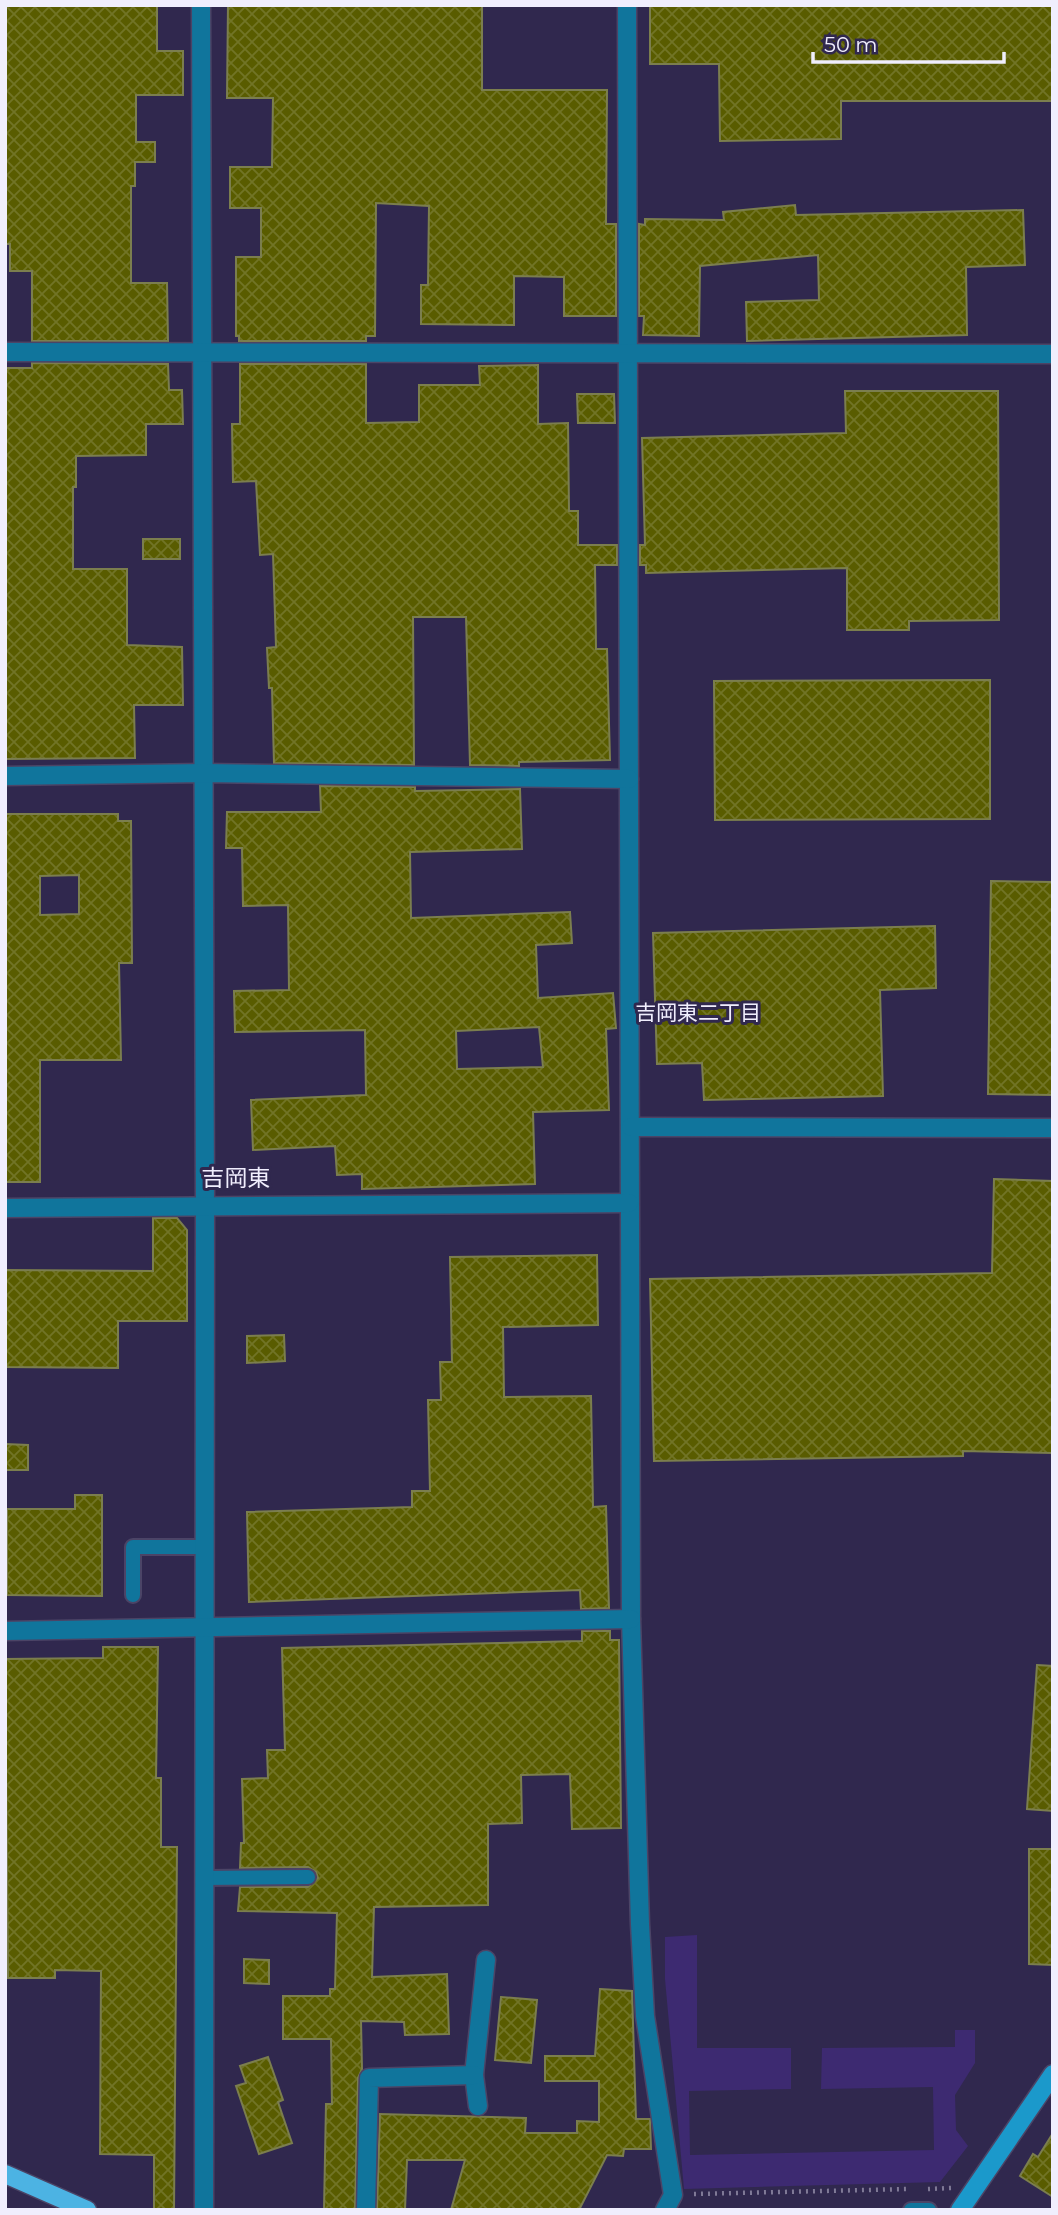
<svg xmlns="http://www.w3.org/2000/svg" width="1058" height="2215" viewBox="0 0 1058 2215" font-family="Montserrat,'Noto Sans JP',sans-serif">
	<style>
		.grass { fill: #3d2a71 }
		.building { fill: url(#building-cross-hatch); stroke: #7b7e4e; stroke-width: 2; fill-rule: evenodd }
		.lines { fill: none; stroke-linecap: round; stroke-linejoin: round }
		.lane-casing { stroke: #4b4466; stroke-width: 18 }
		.street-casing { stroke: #4b4466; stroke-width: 21 }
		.secondary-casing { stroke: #4b4466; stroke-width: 21 }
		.primary-casing { stroke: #4b4466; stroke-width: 21 }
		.path { stroke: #807a97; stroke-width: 4.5; stroke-dasharray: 2 5; stroke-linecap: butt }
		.lane { stroke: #10759c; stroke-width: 14 }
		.street { stroke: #10759c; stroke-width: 18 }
		.secondary { stroke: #1b99cb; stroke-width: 18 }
		.primary { stroke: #4cb3e3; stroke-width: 18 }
		.labels { text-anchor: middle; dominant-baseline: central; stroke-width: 6; stroke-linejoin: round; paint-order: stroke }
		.neighbourhood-label { font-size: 21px; fill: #f0eefd; stroke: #30284e }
		.quarter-label { font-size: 23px; fill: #f0eefd; stroke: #30284e }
	</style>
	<defs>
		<pattern id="building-cross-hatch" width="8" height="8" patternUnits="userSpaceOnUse" patternTransform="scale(1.75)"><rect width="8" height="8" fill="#595c00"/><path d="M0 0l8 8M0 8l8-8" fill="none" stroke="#717426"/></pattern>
	</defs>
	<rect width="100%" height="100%" fill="#30284e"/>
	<!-- grass -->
	<polygon class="grass" points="697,1935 697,2048 791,2048 791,2089 689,2091 690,2155 934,2150 933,2087 821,2089 822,2048 955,2047 955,2030 975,2030 975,2063 955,2095 956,2130 968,2146 940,2182 684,2189 665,1979 665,1937"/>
	<!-- building -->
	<g class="building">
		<polygon points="228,5 482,5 482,90 607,90 606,224 616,224 616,316 564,316 564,277 514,276 514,325 421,324 421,285 428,285 429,206 376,203 375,336 366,336 366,341 239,341 239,336 236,336 236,257 261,257 261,208 230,208 230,167 272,167 273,98 227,98"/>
		<polygon points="650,5 1053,5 1053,101 841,101 841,139 720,141 719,64 650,64"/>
		<polygon points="5,6 157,6 157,51 183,51 183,95 136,95 136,142 155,142 155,162 135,162 135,186 131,186 131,283 167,283 168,341 32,341 32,271 10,271 10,244 5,244"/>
		<polygon points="795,205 796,215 1023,210 1025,265 966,267 967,335 747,341 746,302 819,300 818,255 700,266 699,336 643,335 644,316 639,316 639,224 645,225 645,219 724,220 723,212"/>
		<polygon points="32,363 168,364 169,390 182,390 183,424 146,424 146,455 76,456 76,487 73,487 73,569 127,569 127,645 182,647 183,705 134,705 135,758 5,759 5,368 32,368"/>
		<polygon points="240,364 366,364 366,423 419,422 419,385 480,385 479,366 538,365 538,424 568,423 569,511 578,511 578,545 617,545 617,565 595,565 596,649 607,649 610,760 519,762 519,766 470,765 466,617 413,617 414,765 274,763 272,688 269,688 267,648 276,647 273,554 260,555 256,481 233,482 232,424 240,424"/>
		<polygon points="845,391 998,391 999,620 909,621 909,630 847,630 847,568 646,573 646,565 640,565 640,545 645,545 642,438 846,433"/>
		<polygon points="577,394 614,394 615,423 578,423"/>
		<rect x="143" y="539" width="37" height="20"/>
		<polygon points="990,680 990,819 715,820 714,681"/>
		<path d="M320 786 415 787V791L520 789 522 849 410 852 411 918 570 912 572 943 536 945 538 998 613 993 616 1028 606 1029 609 1110 533 1112 535 1184 362 1189V1174L337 1175 335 1146 253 1150 251 1100 366 1095 365 1030 235 1032 234 991 289 990 288 905 243 906 242 848H226L227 812H321ZM539 1027 543 1067 457 1069 456 1031Z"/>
		<path d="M5 814H118V821H131L132 963H119L121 1060H40V1182H5ZM79 875V914L40 915V876Z"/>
		<polygon points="991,881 1053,882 1053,1095 988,1094"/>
		<polygon points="935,926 936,988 880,990 883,1096 704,1100 702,1063 657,1064 653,933"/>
		<polygon points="994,1179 1053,1181 1053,1453 963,1451 963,1456 654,1461 650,1279 992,1273"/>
		<polygon points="153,1218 177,1218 187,1230 187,1321 118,1321 118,1368 5,1367 5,1270 153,1271"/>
		<polygon points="597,1255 598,1325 503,1327 504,1397 591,1396 593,1507 606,1506 609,1608 581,1609 580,1590 249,1602 247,1512 412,1507 412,1491 430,1491 428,1400 441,1400 440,1362 452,1362 450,1257"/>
		<polygon points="284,1335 285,1361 247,1363 247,1336"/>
		<polygon points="5,1444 28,1445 28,1470 5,1470"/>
		<polygon points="75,1495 102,1495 102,1596 7,1595 7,1509 75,1509"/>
		<polygon points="582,1631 610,1631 610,1640 619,1640 621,1828 572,1829 570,1774 521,1775 522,1823 488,1824 488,1905 374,1907 372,1977 447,1974 449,2034 405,2035 404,2022 361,2021 362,2069 358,2078 355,2210 324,2210 326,2104 332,2104 331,2039 283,2039 283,1996 330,1996 330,1989 335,1989 337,1913 238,1911 240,1887 308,1887 318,1878 316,1872 308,1867 240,1868 241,1843 244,1843 242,1779 268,1778 267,1750 285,1750 282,1648 582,1641"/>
		<polygon points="103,1647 158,1647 156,1778 161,1778 161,1847 177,1847 174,2210 154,2210 154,2155 100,2154 101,1971 55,1970 55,1978 8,1978 5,1659 103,1658"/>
		<polygon points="1037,1665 1053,1666 1053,1811 1027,1809"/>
		<polygon points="1029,1849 1053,1849 1053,1965 1029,1964"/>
		<polygon points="244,1959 269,1960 269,1984 244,1983"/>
		<polygon points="600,1989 632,1991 636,2119 650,2119 651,2149 624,2149 623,2156 607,2155 579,2210 451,2210 465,2160 407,2160 405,2210 377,2210 380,2114 526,2118 525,2133 577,2133 577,2121 599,2122 599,2081 545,2081 545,2056 595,2056"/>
		<polygon points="501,1997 537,2000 531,2063 495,2060"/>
		<polygon points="268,2057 283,2100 278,2102 292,2143 259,2154 236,2086 246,2083 240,2066"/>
		<polygon points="1053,2133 1053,2197 1020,2176 1033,2154 1038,2157"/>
	</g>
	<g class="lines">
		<defs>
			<g id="lane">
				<polyline points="133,1595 133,1547 204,1547"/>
				<polyline points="204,1878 308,1877"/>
				<polyline points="911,2210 929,2210"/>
			</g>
			<g id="street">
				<polyline points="201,5 205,1206 204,2210"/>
				<polyline points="627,5 631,1619 640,1924 645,2016 673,2195 665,2210"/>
				<polyline points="5,352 1053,354"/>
				<polyline points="5,776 204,773 629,779"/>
				<polyline points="631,1127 1053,1128"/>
				<polyline points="5,1208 629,1203"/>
				<polyline points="5,1631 631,1619"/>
				<polyline points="478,2106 474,2075 486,1960"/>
				<polyline points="366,2210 369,2078 474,2075"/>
			</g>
			<polyline id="secondary" points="960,2210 1053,2074"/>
			<polyline id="primary" points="5,2174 87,2210"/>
		</defs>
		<!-- lane casing -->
		<use href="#lane" class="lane-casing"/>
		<!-- street casing -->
		<use href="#street" class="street-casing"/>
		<!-- secondary casing -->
		<use href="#secondary" class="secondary-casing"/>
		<!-- primary casing -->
		<use href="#primary" class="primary-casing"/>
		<!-- path -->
		<g class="path">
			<polyline points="928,2189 951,2188"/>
			<polyline points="694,2194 909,2189"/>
		</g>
		<!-- lane -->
		<use href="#lane" class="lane"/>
		<!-- street -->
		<use href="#street" class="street"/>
		<!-- secondary -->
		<use href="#secondary" class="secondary"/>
		<!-- primary -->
		<use href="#primary" class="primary"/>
	</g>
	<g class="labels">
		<!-- neighbourhood labels -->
		<g class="neighbourhood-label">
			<text x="698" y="1012">吉岡東二丁目</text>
		</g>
		<!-- quarter labels -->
		<g class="quarter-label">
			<text x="236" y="1178">吉岡東</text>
		</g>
	</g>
	<!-- border -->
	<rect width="1058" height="2215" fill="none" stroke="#f0eefd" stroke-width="14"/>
	<!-- scale -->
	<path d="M813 52v10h191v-10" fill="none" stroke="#f0eefd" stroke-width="3.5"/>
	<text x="824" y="52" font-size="21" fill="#f0eefd" stroke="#30284e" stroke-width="5" paint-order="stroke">50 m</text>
</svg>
